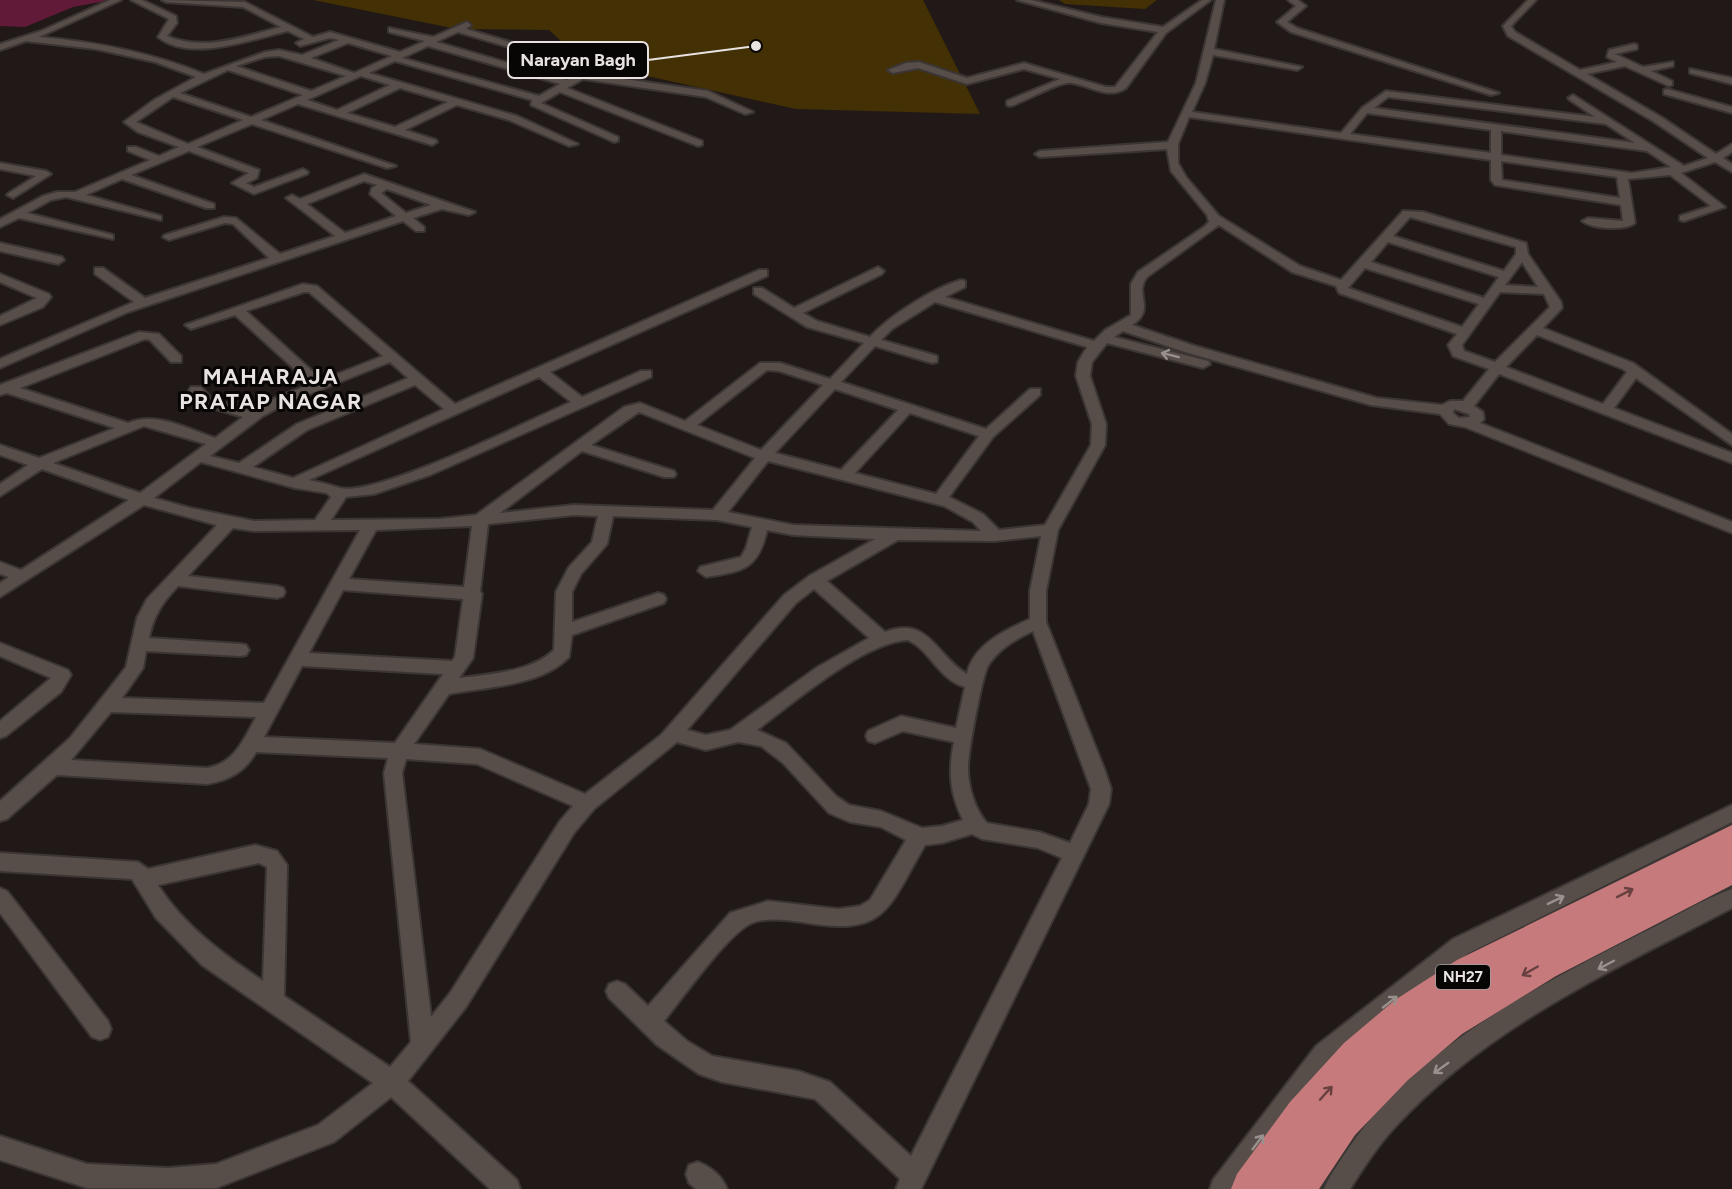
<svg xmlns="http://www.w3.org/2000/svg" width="1732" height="1189" viewBox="0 0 1732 1189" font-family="Figtree,sans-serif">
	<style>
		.green { fill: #443005 }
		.water { fill: #611b39 }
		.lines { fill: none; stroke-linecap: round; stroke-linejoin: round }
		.street-casing { stroke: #3b3634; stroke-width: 4 }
		.highway-casing { stroke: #3b3634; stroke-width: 4 }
		.street { fill: #574e4a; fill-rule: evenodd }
		.highway { fill: #c77a7c; fill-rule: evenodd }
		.oneway { stroke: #98918e }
		.oneway2 { stroke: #684040 }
		.labels { text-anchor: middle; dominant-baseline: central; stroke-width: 6; stroke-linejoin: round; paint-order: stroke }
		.shield { fill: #080605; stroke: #a5a09e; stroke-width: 1.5 }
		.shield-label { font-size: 15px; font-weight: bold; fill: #e8e2e0 }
		.district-label { font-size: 22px; font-weight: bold; letter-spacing: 1.5px; fill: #e8e2e0; stroke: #080605 }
		.leader { fill: none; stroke: #e8e2e0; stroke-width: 2 }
		.callout-dot { fill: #e8e2e0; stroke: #080605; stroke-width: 2 }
		.callout { fill: #080605; stroke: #e8e2e0; stroke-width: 2 }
		.callout-label { font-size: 18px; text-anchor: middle; font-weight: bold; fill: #e8e2e0 }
	</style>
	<rect width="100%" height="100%" fill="#211917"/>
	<!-- green -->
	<g class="green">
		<polygon points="313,0 923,0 980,114 796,109 584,62 549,30 457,29"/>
		<polygon points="1059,0 1157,0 1145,9 1065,4"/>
	</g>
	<!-- water -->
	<polygon class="water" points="0,0 111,0 73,7 25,27 0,26"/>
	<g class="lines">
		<defs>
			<g id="street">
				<path d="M110 0H121L39 37C97 42 150 52 204 74L265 52 279 50 302 55 339 40 330 38 300 46 296 43 304 39 288 31C253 39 190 63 158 37L169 19 131 0H142L176 16 177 23 167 36C205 52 244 36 281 27L243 7 166 2 162 0 245 2 313 37 330 32 400 52 425 41 389 32V28L433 37 467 22 471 25 466 29 589 65 594 69 589 74 708 91 753 112 745 114 706 97 583 79 567 88 702 141V145L698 146 560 92 541 103 618 137V141L614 142 531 105 532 100 395 61 369 73 517 116 578 144 569 146 509 120 457 105 405 130 436 140 437 142 432 145 298 104 261 120 396 166 387 168 252 124 197 147 259 170 257 178 246 183 254 187 303 169 308 172 307 174 254 194 232 183 249 173 189 151 131 175 214 204V208H206L122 179 86 195 161 216V220L66 197 51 200 27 213 113 235V239L19 218 0 227V219L43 196 57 192H75L150 160 128 151V147H136L159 156 179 147 138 132 124 122 154 100 196 77 155 62 96 49 26 41 0 50V44L41 31ZM458 32 583 69 567 80 436 42ZM348 43 392 56 354 73 311 58ZM428 46 560 84 539 96 402 58ZM279 56 346 76 311 91 236 66 265 57ZM228 70 303 95 251 117 180 93ZM361 76 390 85 337 110 307 100ZM400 88 448 102 395 127 347 113ZM173 97 243 120 188 144 136 122Z"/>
				<path d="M1017 0H1031L1101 17 1163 27 1202 0H1211L1166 33 1126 88C1109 100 1091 86 1072 83 1059 81 1025 102 1010 106L1007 105V101L1060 79 1024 69 967 84 918 68 893 73 888 70 906 63 919 62 967 78 1024 63 1106 87H1115L1158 32 1101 23Z"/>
				<path d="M1216 0H1224L1214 49 1302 67 1297 70 1213 55 1205 83 1192 112 1341 133 1362 108 1386 91 1595 117 1570 100 1568 98 1573 95 1684 166 1708 158 1653 121 1508 36 1503 26 1528 0H1536L1511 26 1515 32 1580 70 1617 62 1607 57 1609 50 1634 44 1637 45V49L1615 54 1643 67 1673 62V66L1651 71 1672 81V85L1669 86 1625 66 1587 74 1661 117 1716 154 1732 144V152L1723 158 1732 164V172L1715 162 1681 173 1725 207 1684 221 1680 220V216L1711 206 1670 175 1628 179 1635 223C1625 231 1592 229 1582 221L1588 218 1623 221 1621 205 1495 185 1491 180V160L1189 117 1178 144V163L1186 177 1219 216 1300 266 1341 280 1403 211 1423 212 1526 243 1528 254 1561 302 1562 308 1543 328 1633 363 1732 434V445L1636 378 1614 408 1732 453V463L1499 374 1474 406 1483 412 1484 419 1480 423 1732 522V533L1465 427 1449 424 1440 414 1371 405 1185 352 1123 331 1114 337 1208 361 1210 364 1203 368 1107 343 1092 362 1090 376 1106 424 1105 445 1058 530 1046 591V622L1105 771 1111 789 1109 804 921 1189H896L900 1179 815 1099 722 1082 699 1074 657 1045 609 998 606 991 609 984 617 981 625 984 648 1006 730 913 768 901 838 909 860 906 870 900 906 840 881 827 850 822 829 813 783 763 761 746 738 742 706 750 677 742 594 809 574 833 466 1007 408 1081 517 1180 520 1189H490L391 1097 334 1142 216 1188H87L0 1160V1136L87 1164 168 1168 216 1164 318 1125 373 1083 202 965 156 918 132 879 0 871V853L138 862 148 869 255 845 277 851 287 865 284 996 390 1067 411 1042 384 773 388 758 256 752C245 772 229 780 207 784L57 775 7 819 0 821V801L70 738 120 675 126 667 137 618 147 599 217 525 144 505 0 597V583L9 577 0 574V562L21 570 129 500 42 469 0 496V484L28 465 0 455V445L39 458 115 428 7 393 0 395V385L139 332 159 334 181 356V362H171L150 340 145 339 20 388 128 423C156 411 188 429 215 438L243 417 202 405 189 390 191 387H201L212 399 252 411 277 397 311 384 235 315 191 329 185 325 303 284 317 286 455 404 759 270H767V276L550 372 582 397 641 371H651V377L430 475 374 494 346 497 331 520 440 519 476 515 624 407 640 403 685 421 760 363H780L830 379 864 343 807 327 754 294V288H762L794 308 878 267 884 271 882 274 803 313 817 321 870 337C889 316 933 288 961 280L965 281V287L945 297 1094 341 1105 330 1131 315V284L1138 272 1204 227 1209 222 1207 215 1171 171 1167 149 1040 157 1035 154 1040 151 1168 142 1196 83ZM1388 97 1606 124 1635 143 1374 108ZM1367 113 1491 130V153L1350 134ZM1501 131 1647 151 1671 167 1632 173 1501 155ZM1501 161 1617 177 1620 198 1502 180ZM1410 217 1516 247V254L1504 271 1393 236ZM1219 225 1292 272 1336 286 1339 293 1457 334 1448 345 1453 356 1489 369 1463 401H1450L1442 405 1377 398 1195 346 1132 325C1157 309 1133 294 1147 277ZM1388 242 1499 277 1484 298 1371 262ZM1522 262 1538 287 1505 285ZM1365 268 1479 304 1462 327 1348 288ZM304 292H309L383 356 322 380 246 311ZM1500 292 1544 294 1550 307 1495 362 1464 351 1462 345ZM935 302 1087 347 1078 362 1076 376 1092 424 1091 445 1045 525 999 530 983 514 949 497 993 437 1040 395V389H1030L986 429 841 382 875 346 932 363 937 362V356L881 340 892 329ZM1537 335 1623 369 1627 372 1603 404 1506 367ZM390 362 408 378 297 424 239 463 210 456 263 416 287 403ZM767 370 779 371 823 385 761 450 697 425ZM539 377 571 402C530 420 376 497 340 488 330 485 320 482 309 480ZM415 385 444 409 293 478 253 467 307 430ZM835 389 898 410 841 470 775 453ZM1454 409 1469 414 1470 417 1459 418 1453 413ZM639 412 755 458 713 510 574 505 500 513 582 451 664 477H674L676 474 674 471 591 445ZM910 413 979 436 936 494 855 473ZM144 426 206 444 140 493 53 463ZM768 461 944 506 973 522 981 531 793 525 728 512ZM201 462 295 488 327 493 331 497 315 520 254 521 190 508 154 498ZM574 515 598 516 592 542 569 567 556 592 554 650C532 672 489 674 459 678L473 658 482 594 480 591 488 524ZM613 516 717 520 752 527 746 548 741 557 700 567 698 571 706 577C743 571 758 570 767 530L793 535 875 539 809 576 784 595 661 735 585 794 480 749 414 744 449 694C487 687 541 686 569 657L572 635 664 603 666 599 664 595 658 593 572 622V592L581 574 607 544ZM472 526 464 587 349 579 376 530ZM233 528 254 531 360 530 264 703 122 698 143 668 146 651 240 656 246 655 249 650 246 645 240 644 149 638C154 615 162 603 178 586L277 598 283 596 285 592 283 588 277 586 188 576ZM1041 536 1030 591V619C1005 630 973 645 967 674 936 656 929 615 885 632L827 581 898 540 995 541ZM814 589 869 638 816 668 730 730 706 735 687 730 796 603ZM343 590 463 599 455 657 452 661 309 653ZM1033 631 1091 789 1089 804 1070 843 1039 832 987 823C975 810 968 787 968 768 968 753 982 674 989 664 1000 648 1016 639 1033 631ZM908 640C931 651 938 679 965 687L956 728 901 716 868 731 866 736 868 741 875 743 903 731 954 742C948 771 950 794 963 820L942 826 922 828 881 811 849 805 836 796 786 743 757 730C793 703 864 642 908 640ZM302 666 443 674 395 743 264 737ZM111 712 256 717C244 739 235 763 207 768L71 760ZM406 759 477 764 573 806 560 821 450 993 431 1017 402 773ZM972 834 982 839 1038 848 1062 858 911 1156 830 1082 798 1071 712 1056 687 1041 664 1021C683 998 728 933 752 923 768 917 786 920 802 922 887 937 887 910 925 845L942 843ZM259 863 267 867 263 981C223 954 184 926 158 885Z"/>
				<polygon points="1288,0 1298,0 1306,6 1287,22 1297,28 1499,93 1491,95 1291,32 1277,22 1296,6"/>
				<polygon points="1690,69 1732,78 1732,84 1690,73"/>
				<polygon points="1667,89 1732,107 1732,113 1664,94 1664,90"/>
				<polygon points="0,163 46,171 51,174 13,198 7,195 9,193 36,176 0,169"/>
				<path d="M364 174 475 212 469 215 442 209 413 218 424 227V231H416L403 221 128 312 0 368V359L134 302 95 274V268H103L145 298 269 258 233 224 225 223 169 240 163 237 165 235 224 217 236 218 280 254 335 236 286 198 292 195 300 199ZM364 181 377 185 372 188 370 194 396 216 345 233 307 204ZM387 189 431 205 406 213 381 193Z"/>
				<polygon points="0,243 62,257 64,260 58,264 0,251"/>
				<polygon points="0,274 49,294 51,297 43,307 0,325 0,316 37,298 0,282"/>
				<polygon points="0,643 68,670 71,675 61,692 6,736 0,738 0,721 51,678 0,656"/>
				<polygon points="1732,805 1732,822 1469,953 1332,1062 1237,1189 1210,1189 1213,1180 1316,1046 1453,939"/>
				<polygon points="0,888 7,891 108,1021 111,1029 108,1037 100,1040 92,1037 0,913"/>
				<path d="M1732 889V908C1613 970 1488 1026 1396 1126 1378 1145 1364 1167 1350 1189H1324C1330 1174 1341 1160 1350 1146 1420 1046 1535 987 1642 933 1671 919 1701 900 1732 889Z"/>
				<path d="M698 1162C711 1167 722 1176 727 1189H696L689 1183 686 1174 689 1165Z"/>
			</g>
			<polygon id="highway" points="1732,825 1732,885 1556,976 1462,1034 1408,1080 1355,1135 1319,1189 1231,1189 1237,1174 1290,1102 1344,1043 1395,1000 1457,960"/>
		</defs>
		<!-- street casing -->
		<use href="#street" class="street-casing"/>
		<!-- highway casing -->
		<use href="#highway" class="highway-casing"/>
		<!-- street -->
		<use href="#street" class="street"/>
		<!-- highway -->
		<use href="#highway" class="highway"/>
	</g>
	<!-- one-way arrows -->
	<defs><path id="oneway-shaft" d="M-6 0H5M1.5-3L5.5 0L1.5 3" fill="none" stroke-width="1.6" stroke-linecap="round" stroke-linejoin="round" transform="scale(1.5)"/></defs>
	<g class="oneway">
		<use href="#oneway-shaft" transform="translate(1170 355) rotate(-166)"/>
		<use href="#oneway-shaft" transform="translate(1556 900) rotate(-26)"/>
		<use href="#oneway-shaft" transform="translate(1606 965) rotate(152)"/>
		<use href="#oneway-shaft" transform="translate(1390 1002) rotate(-38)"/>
		<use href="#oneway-shaft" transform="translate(1441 1068) rotate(144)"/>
		<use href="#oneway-shaft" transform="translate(1258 1142) rotate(-53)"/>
	</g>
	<g class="oneway2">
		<use href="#oneway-shaft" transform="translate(1625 893) rotate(-27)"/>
		<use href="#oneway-shaft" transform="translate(1530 971) rotate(150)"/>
		<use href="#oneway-shaft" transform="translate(1326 1093) rotate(-48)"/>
	</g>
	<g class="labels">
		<!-- shield labels -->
		<rect class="shield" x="1436" y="965" width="54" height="24" rx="4.5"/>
		<g class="shield-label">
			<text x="1463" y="977">NH27</text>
		</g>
		<!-- district labels -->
		<g class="district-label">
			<text x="271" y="376">MAHARAJA<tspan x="271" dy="25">PRATAP NAGAR</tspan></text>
		</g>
	</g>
	<!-- callouts -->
	<path class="leader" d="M756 46L648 60"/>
	<circle class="callout-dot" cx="756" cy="46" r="6"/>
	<rect class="callout" x="508" y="42" width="140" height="36" rx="6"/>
	<g class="callout-label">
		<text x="578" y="66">Narayan Bagh</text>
	</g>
</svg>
